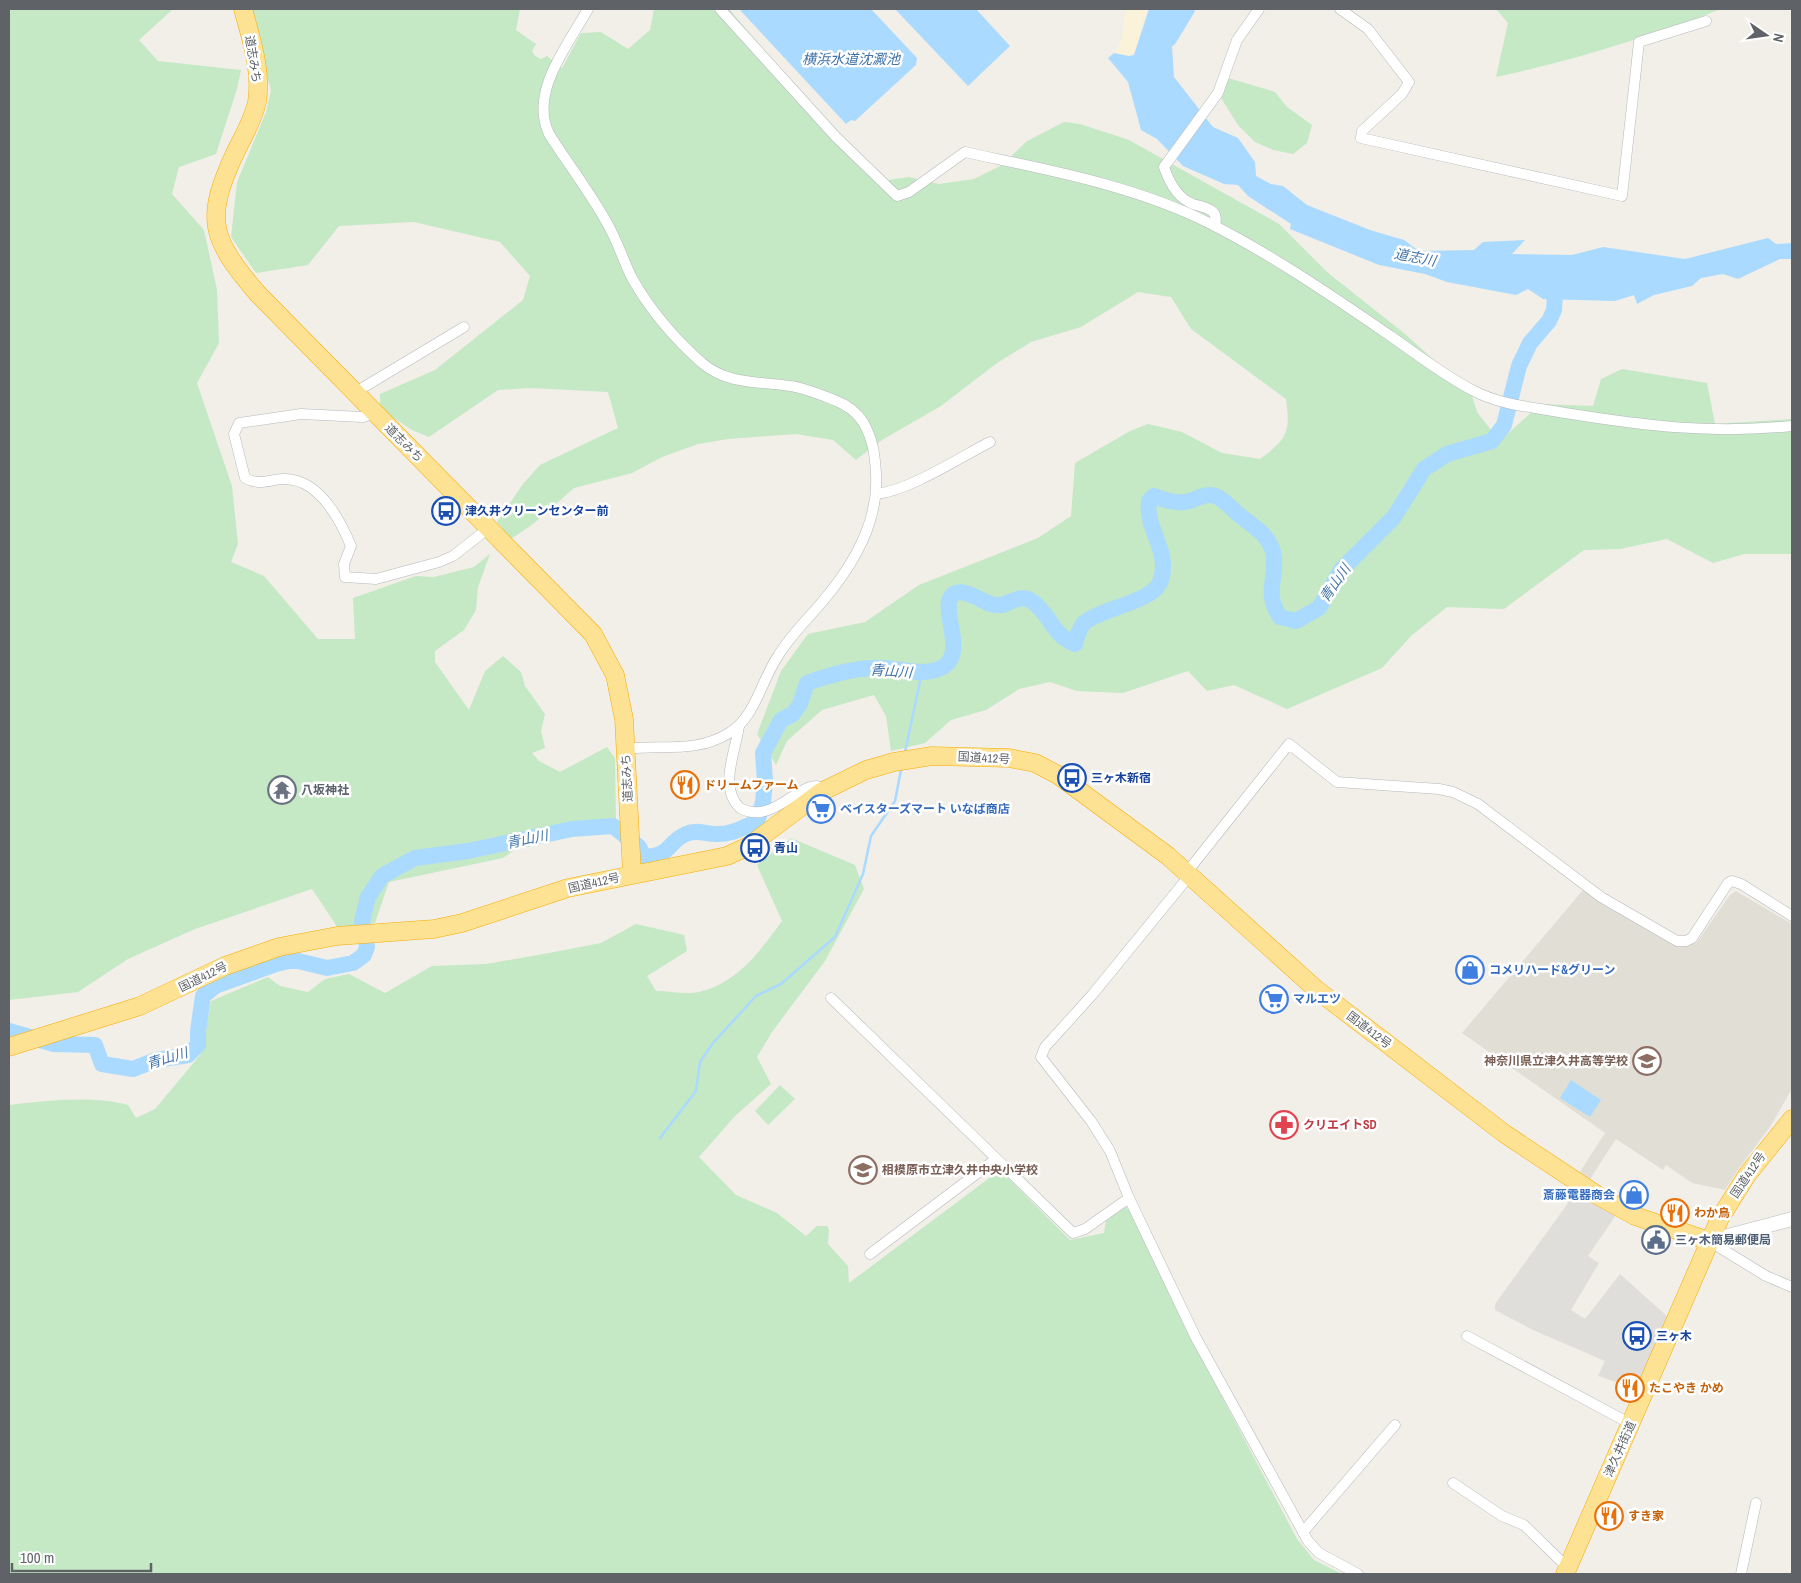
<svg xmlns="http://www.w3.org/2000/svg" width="1801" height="1583" viewBox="0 0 1801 1583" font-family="'Archivo Narrow','Noto Sans JP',sans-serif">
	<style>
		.industrial { fill: #e0deda }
		.education { fill: #e1ded6 }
		.green { fill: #c5e8c5 }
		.sand { fill: #fbf3d9 }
		.water { fill: #aadaff }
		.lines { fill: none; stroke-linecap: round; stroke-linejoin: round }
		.stream { stroke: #aadaff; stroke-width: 2.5 }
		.river { stroke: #aadaff; stroke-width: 16 }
		.street-casing { stroke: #b5b8bc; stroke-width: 11 }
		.secondary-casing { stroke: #b6babf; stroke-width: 15 }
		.highway-casing { stroke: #f9ab00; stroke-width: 19 }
		.street { stroke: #fff; stroke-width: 10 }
		.secondary { stroke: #fff; stroke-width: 14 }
		.highway { stroke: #fde293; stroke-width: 18 }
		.labels { text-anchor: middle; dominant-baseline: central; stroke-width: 5; stroke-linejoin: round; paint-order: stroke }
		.street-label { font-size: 12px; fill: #5f6368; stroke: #fff }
		.transit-label { font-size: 12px; font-weight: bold; fill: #164399; stroke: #fff; text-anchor: start }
		.food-label { font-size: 12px; font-weight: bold; fill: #c56008; stroke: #fff; text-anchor: start }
		.worship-label { font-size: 12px; font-weight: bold; fill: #5b616d; stroke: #fff; text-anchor: start }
		.shop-label { font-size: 12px; font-weight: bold; fill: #366cbe; stroke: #fff; text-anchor: start }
		.education-label { font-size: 12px; font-weight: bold; fill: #785e54; stroke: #fff; text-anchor: end }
		.health-label { font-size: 12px; font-weight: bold; fill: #be3a42; stroke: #fff; text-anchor: start }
		.service-label { font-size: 12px; font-weight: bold; fill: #4e5e75; stroke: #fff; text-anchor: start }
		.water-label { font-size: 14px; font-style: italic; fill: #4174aa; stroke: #fff }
	</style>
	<rect width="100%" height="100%" fill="#f1efe8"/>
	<!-- industrial -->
	<polygon class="industrial" points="1576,1192 1616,1215 1588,1256 1599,1263 1571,1310 1585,1319 1620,1274 1668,1317 1641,1382 1625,1373 1619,1383 1598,1376 1605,1361 1533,1330 1495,1310 1495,1304"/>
	<!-- education -->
	<polygon class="education" points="1583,890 1598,901 1681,947 1697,942 1730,895 1736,891 1792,924 1792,1089 1770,1127 1739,1168 1725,1190 1692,1183 1666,1165 1663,1170 1616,1139 1590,1179 1580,1172 1605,1133 1462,1033"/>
	<!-- green -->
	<g class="green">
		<polygon points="9,9 173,9 139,40 158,61 241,70 237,89 216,154 179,167 172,194 204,230 217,290 219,343 197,383 232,486 238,544 231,562 264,576 318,639 355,639 353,598 416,576 434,577 474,567 490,554 478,587 476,610 464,630 435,651 435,662 469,710 485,671 503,656 521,672 525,686 545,714 541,731 545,748 532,753 539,761 560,772 607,747 615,758 616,822 542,831 503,858 389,882 375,923 338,928 312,889 195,929 128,959 78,992 9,1000"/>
		<path d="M246 9H520L516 30 536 44 532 51 535 56 541 59 547 56 562 68 581 33 601 32 628 49 650 30 654 9H729L845 146 888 180 909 177 939 184 974 179 1002 165 1027 141 1064 122 1080 124 1129 140 1279 224 1327 272 1405 334 1471 393 1477 412 1491 430 1489 450 1541 404 1593 406 1601 379 1622 369 1707 383 1715 424 1792 419V554H1744L1713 563 1667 539 1620 549 1584 550 1504 609 1447 607 1411 636 1382 668 1287 709 1234 685 1207 691 1188 671 1123 693 1077 691 1050 682 1019 689 986 710 951 720 925 743 891 751 886 716 874 695 822 710 787 741 776 765 757 734 781 671 808 634 865 622 919 585 1038 538 1071 516 1075 463 1130 431 1148 424 1182 432 1222 453 1260 459C1287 439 1291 433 1286 399L1191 329 1171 297 1138 292 1081 327 1031 342 997 363 941 406 882 440 856 460 833 440 796 434 728 439 698 444 662 457 632 473 574 488 533 524 511 539 497 522 523 484 540 465 618 428 608 392 530 388 498 390 429 437 412 430 380 409V394L435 370 523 300 530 276 500 242 414 222 339 226 308 265 256 273 231 237 237 182 266 112 271 90Z"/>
		<path d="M1496 9H1721C1648 37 1572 61 1496 77L1508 23Z"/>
		<polygon points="1218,75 1275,92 1287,107 1312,125 1307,143 1293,154 1273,150 1255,142 1238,125 1221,98"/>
		<path d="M791 838 855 865 864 889 825 961 772 1032 757 1057 771 1084 735 1116 699 1157 736 1195 777 1213 806 1236 817 1226H827L829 1230 828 1244 848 1266 849 1283 1000 1170 1070 1240 1104 1233 1106 1220 1126 1207 1133 1215 1193 1342 1297 1539 1314 1560 1342 1574H9V1105C45 1101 93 1095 128 1105L136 1118 155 1109 201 1054 211 1001 268 977 280 986 308 992 325 979 349 974 385 993 432 966 486 964 549 953 601 943 636 924 684 935 687 951 647 976 656 991C669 991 686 995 699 992 738 983 760 951 782 921L757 865Z"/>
		<polygon points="780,1085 795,1099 768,1125 755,1111"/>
	</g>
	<!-- sand -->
	<path class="sand" d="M1126 9H1149L1143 21 1136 51 1129 56 1114 53C1126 39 1122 25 1126 9Z"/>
	<!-- water -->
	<g class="water">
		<polygon points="739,9 871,9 917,58 916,65 855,121 851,120 846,124"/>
		<polygon points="895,9 976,9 1010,46 968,86"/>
		<polygon points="1149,9 1184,9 1172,46 1174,77 1213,127 1238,138 1255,162 1256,176 1271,184 1283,186 1307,205 1370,230 1404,240 1419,251 1474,250 1483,242 1525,240 1512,254 1572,255 1603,247 1685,259 1768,238 1776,244 1792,243 1792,259 1780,259 1738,279 1723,274 1701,278 1692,286 1654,295 1637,304 1634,295 1615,301 1543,299 1528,289 1516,295 1447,282 1425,274 1379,265 1290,229 1291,224 1248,196 1238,185 1224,184 1183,166 1157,139 1141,130 1128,82 1108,58 1114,53 1129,56 1134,55"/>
		<polygon points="1571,1080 1601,1100 1590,1117 1560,1098"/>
	</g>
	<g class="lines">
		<!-- stream -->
		<g class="stream">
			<polyline points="905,752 922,672"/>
			<polyline points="660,1138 696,1091 700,1062 713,1043 756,996 781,984 835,937 863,874 871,836 895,801 901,770"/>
		</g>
		<!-- river -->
		<g class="river">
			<polyline points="1169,39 1187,9"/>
			<path d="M9 1031 54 1044 95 1045 102 1064 133 1069 156 1060 188 1055 198 1045V1031L203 996 215 986 276 964 294 960 327 968 353 963 364 955 367 947 362 921 368 897 382 876 415 858 468 851 572 829 613 826 639 847 644 857C672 856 667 842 686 834 697 829 705 834 716 834 730 835 744 827 757 822L763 802 765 781 763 753 781 720 793 714 800 704 807 683C830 675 856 667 881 668 901 668 921 677 941 668 971 654 934 601 956 593 967 589 983 603 994 605 1009 608 1018 591 1033 602 1050 614 1052 635 1075 644 1077 638 1079 628 1084 623 1099 609 1153 602 1160 582 1172 553 1145 530 1149 501L1154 496C1165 500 1173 503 1184 502 1195 501 1206 491 1218 497 1225 501 1232 509 1238 514 1254 527 1272 536 1274 558 1276 582 1264 593 1280 617L1296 621 1319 608 1341 570 1394 517 1424 469 1447 454 1492 441 1504 425 1519 366 1530 343 1549 321 1554 310 1556 278"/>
		</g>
		<defs>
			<g id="street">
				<path d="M588 9C568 45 529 92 549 134 568 164 590 192 607 223 617 240 623 260 632 278 650 310 675 339 702 363 728 385 758 381 790 386 805 388 819 394 834 400 845 404 856 411 863 422 873 439 875 455 876 474 879 523 853 566 822 602 807 620 790 636 778 656 762 679 755 718 729 733 695 754 663 744 626 749"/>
				<path d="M720 9 836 137 897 196 909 192 965 152C1047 170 1133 185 1209 223 1274 256 1332 296 1392 337 1419 356 1445 376 1474 391 1503 406 1534 407 1565 413 1646 426 1710 434 1792 426"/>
				<polyline points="1340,9 1368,29 1409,82 1402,94 1362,131 1361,138 1622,196 1639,42 1706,21"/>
				<path d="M1215 226C1216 221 1217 215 1212 211 1207 207 1199 206 1193 204 1177 198 1169 182 1164 167L1218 93 1237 40 1259 9"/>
				<polyline points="354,393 464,327"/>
				<path d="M374 413 363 417 301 414 239 423 234 434 245 478C260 486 267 480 283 479 318 478 339 517 351 546L344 564 345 577 376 579 439 562 453 556 490 527"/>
				<path d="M877 494C910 490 959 458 990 442"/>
				<path d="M739 726C736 751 718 787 740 808 771 825 795 786 817 786L821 792"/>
				<polyline points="1187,872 1289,744 1337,782 1439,789 1453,792 1478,804 1601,897 1677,941 1686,941 1692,938 1728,883 1732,881 1741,884 1792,916"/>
				<polyline points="1190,875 1092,995 1045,1047 1041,1057 1091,1121 1110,1151 1129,1198 1196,1338 1308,1541 1319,1553 1358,1574"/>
				<polyline points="831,998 1073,1233 1085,1229 1129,1198"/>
				<polyline points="1709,1241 1766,1276 1792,1287"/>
				<polyline points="870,1254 996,1159"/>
				<polyline points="1467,1336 1631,1424"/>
				<polyline points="1453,1483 1502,1516 1524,1525 1568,1568"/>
				<polyline points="1303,1532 1395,1425"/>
				<polyline points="1741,1574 1756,1503"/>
			</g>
			<polyline id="secondary" points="1709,1241 1792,1219"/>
			<g id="highway">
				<path d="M243 9C251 39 262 70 257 102 253 120 244 135 236 151 204 219 210 238 258 294L593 634 615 675 624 719 632 874"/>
				<polyline points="9,1047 140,1006 225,966 279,947 337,936 434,929 462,923 568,888 727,856 749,846 821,792 866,770 894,762 932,756 1009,758 1035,763 1058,775 1168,856 1317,990 1505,1134 1597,1195 1635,1216 1709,1241"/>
				<polyline points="1565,1574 1720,1218 1747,1175 1792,1119"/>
			</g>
		</defs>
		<!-- street casing -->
		<use href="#street" class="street-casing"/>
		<!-- secondary casing -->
		<use href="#secondary" class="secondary-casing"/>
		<!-- highway casing -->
		<use href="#highway" class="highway-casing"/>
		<!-- street -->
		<use href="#street" class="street"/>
		<!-- secondary -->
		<use href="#secondary" class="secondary"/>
		<!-- highway -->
		<use href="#highway" class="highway"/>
	</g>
	<!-- icons -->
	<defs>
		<symbol id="bus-ring" viewBox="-11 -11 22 22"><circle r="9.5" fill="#fff" stroke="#1a4fb4" stroke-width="1.5"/><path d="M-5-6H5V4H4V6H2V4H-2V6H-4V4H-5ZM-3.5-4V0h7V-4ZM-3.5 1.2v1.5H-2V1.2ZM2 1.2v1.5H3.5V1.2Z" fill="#1a4fb4"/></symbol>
		<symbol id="restaurant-ring" viewBox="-11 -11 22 22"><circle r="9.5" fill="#fff" stroke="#e8710a" stroke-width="1.5"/><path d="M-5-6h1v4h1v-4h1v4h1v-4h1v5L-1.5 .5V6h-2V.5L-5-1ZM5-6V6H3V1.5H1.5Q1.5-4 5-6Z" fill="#e8710a"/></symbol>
		<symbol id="temple-ring" viewBox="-11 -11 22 22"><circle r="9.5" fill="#fff" stroke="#6b7280" stroke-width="1.5"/><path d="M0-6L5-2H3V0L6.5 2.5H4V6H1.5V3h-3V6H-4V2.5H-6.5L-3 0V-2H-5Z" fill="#6b7280"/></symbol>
		<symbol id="supermarket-ring" viewBox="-11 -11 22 22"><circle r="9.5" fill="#fff" stroke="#3f7fe0" stroke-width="1.5"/><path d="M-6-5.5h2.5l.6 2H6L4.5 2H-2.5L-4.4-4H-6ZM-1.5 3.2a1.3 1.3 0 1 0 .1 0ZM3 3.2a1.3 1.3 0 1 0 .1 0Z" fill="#3f7fe0"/></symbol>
		<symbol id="shop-ring" viewBox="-11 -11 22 22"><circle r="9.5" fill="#fff" stroke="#3f7fe0" stroke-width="1.5"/><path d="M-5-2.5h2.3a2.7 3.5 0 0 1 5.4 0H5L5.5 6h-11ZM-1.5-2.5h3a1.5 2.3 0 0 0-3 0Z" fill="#3f7fe0"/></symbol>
		<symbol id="school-ring" viewBox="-11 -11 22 22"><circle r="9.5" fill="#fff" stroke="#8d6e63" stroke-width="1.5"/><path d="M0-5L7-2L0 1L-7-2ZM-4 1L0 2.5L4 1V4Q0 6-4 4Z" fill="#8d6e63"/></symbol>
		<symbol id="pharmacy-ring" viewBox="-11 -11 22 22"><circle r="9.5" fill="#fff" stroke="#e0444e" stroke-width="1.5"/><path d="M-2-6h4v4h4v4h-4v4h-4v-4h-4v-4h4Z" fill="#e0444e"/></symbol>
		<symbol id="civic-ring" viewBox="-11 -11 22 22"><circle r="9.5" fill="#fff" stroke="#5c6f8a" stroke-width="1.5"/><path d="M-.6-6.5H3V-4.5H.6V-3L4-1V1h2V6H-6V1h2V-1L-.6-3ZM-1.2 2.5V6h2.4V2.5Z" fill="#5c6f8a"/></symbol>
	</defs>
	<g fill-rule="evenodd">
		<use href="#bus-ring" x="430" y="495" width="32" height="32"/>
		<use href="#bus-ring" x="1056" y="762" width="32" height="32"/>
		<use href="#restaurant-ring" x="669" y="769" width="32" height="32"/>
		<use href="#temple-ring" x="266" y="774" width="32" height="32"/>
		<use href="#supermarket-ring" x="805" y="793" width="32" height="32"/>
		<use href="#bus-ring" x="739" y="832" width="32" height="32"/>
		<use href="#shop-ring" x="1454" y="954" width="32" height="32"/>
		<use href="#supermarket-ring" x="1258" y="983" width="32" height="32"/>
		<use href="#school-ring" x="1631" y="1045" width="32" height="32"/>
		<use href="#pharmacy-ring" x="1268" y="1109" width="32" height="32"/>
		<use href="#school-ring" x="847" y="1154" width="32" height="32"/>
		<use href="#shop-ring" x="1618" y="1179" width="32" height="32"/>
		<use href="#restaurant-ring" x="1659" y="1197" width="32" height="32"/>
		<use href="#civic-ring" x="1640" y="1224" width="32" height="32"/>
		<use href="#bus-ring" x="1621" y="1320" width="32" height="32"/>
		<use href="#restaurant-ring" x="1614" y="1372" width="32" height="32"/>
		<use href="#restaurant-ring" x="1593" y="1500" width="32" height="32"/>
	</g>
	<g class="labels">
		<!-- street labels -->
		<g class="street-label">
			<text transform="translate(253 59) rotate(81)">道志みち</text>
			<text transform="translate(404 443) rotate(45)">道志みち</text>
			<text transform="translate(984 758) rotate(3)">国道412号</text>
			<text transform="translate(627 778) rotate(-93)">道志みち</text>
			<text transform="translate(594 883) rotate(-13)">国道412号</text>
			<text transform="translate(203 977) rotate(-26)">国道412号</text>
			<text transform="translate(1369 1030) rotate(37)">国道412号</text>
			<text transform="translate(1748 1175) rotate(-56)">国道412号</text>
			<text transform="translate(1620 1449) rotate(-66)">津久井街道</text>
		</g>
		<!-- transit labels -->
		<g class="transit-label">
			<text x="465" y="511">津久井クリーンセンター前</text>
			<text x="1091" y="778">三ヶ木新宿</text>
			<text x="774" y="848">青山</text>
			<text x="1656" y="1336">三ヶ木</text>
		</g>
		<!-- food labels -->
		<g class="food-label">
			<text x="704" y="785">ドリームファーム</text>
			<text x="1694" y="1213">わか鳥</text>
			<text x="1649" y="1388">たこやき かめ</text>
			<text x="1628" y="1516">すき家</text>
		</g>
		<!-- worship labels -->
		<g class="worship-label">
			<text x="301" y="790">八坂神社</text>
		</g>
		<!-- shop labels -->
		<g class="shop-label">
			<text x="840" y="809">ベイスターズマート いなば商店</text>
			<text x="1489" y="970">コメリハード&amp;グリーン</text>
			<text x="1293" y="999">マルエツ</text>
			<text x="1615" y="1195" text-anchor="end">斎藤電器商会</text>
		</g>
		<!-- education labels -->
		<g class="education-label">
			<text x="1628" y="1061">神奈川県立津久井高等学校</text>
			<text x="882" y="1170" text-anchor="start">相模原市立津久井中央小学校</text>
		</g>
		<!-- health labels -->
		<g class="health-label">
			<text x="1303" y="1125">クリエイトSD</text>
		</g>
		<!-- service labels -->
		<g class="service-label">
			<text x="1675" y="1240">三ヶ木簡易郵便局</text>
		</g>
		<!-- water labels -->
		<g class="water-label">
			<text x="851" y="59">横浜水道沈澱池</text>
			<text transform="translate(1415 257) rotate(11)">道志川</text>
			<text transform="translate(1335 583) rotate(-55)">青山川</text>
			<text transform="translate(891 671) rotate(4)">青山川</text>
			<text transform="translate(527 839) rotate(-12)">青山川</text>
			<text transform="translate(167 1058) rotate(-17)">青山川</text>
		</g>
	</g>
	<!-- border -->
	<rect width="1801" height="1583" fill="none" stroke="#5f6368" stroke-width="20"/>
	<!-- north arrow -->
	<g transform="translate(1766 35) rotate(103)" stroke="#ffffff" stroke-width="4" paint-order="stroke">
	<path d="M0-4L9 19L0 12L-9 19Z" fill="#5f6368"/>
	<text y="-8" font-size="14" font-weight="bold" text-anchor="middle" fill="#5f6368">N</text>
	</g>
	<!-- scale -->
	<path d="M12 1563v8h139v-8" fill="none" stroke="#5f6368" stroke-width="2.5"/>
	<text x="20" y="1563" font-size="15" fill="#5f6368" stroke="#ffffff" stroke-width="4" paint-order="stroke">100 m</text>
</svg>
